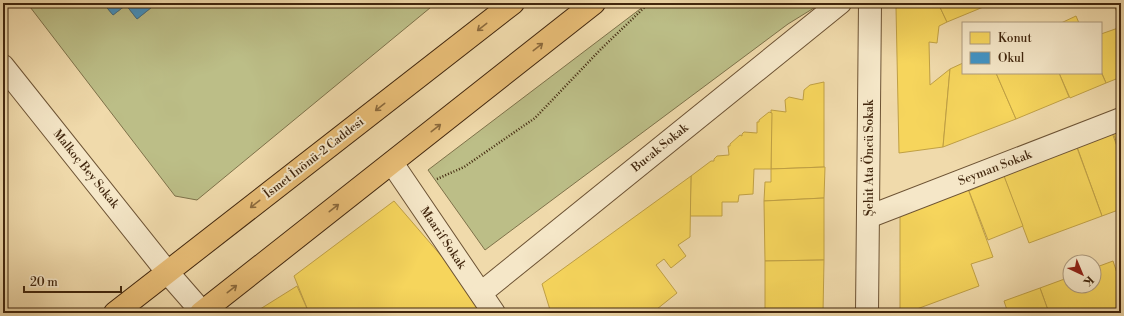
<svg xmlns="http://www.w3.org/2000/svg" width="1124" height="316" viewBox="0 0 1124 316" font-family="'Libre Bodoni',serif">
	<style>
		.green { fill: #bcbe87; stroke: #7e724a }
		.homes { fill: #f6d55c; stroke: #c0a044 }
		.schools { fill: #4393c3; stroke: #42728c }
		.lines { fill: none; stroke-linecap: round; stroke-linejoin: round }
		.minor-casing { stroke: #6d5334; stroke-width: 24 }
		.major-casing { stroke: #41260d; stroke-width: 24 }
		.path { stroke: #41260d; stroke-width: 2.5; stroke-dasharray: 1 2; stroke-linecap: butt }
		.minor { stroke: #f5e7c8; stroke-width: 22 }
		.major { stroke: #e8bd76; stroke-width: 22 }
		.oneway { stroke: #8c6a3c }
		.labels { text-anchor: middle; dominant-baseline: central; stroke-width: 4; stroke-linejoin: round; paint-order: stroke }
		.street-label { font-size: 12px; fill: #41260d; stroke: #f5e7c8 }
	</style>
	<rect width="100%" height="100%" fill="#f0daab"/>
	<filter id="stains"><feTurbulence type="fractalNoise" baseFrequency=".005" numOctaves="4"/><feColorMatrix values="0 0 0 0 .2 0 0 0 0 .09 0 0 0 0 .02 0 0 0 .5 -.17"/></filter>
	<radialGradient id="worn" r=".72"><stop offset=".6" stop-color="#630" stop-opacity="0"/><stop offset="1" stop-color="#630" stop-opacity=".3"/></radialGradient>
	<!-- green -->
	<g class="green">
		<polygon points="27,3 103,3 113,15 126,5 137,19 157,3 436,3 197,200 175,196"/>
		<polygon points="648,3 822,3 788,24 485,250 428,170"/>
	</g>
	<!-- homes -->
	<g class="homes">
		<polygon points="903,3 938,3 947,22 939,26 937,43 929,42 930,85 950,69 943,147 899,153 896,8"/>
		<polygon points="938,3 993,3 947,22"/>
		<polygon points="1113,3 1121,3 1121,21"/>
		<polygon points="1076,16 1079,23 1061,23"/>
		<polygon points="1121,27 1121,77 1106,83 1101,71 1101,34"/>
		<polygon points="963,63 963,73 996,73 1016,119 943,147 950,69"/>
		<polygon points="1101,72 1106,83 1070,98 1059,73 1101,73"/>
		<polygon points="996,73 1059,73 1069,97 1016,119"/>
		<polygon points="824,82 824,167 771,169 771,110 786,112 785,100 789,97 803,100 804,90 810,85"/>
		<polygon points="769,112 772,113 771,169 754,169 753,194 739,195 738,202 722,202 722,216 690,216 691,176 711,161 714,161 714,159 717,156 729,155 728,146 730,146 730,144 740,135 742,136 742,134 744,132 757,133 757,122 759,122 759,120"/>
		<polygon points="1121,126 1121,154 1112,130"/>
		<polygon points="1111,130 1121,157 1121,209 1102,216 1076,144"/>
		<polygon points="1076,145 1102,216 1029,243 1003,174"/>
		<polygon points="825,167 824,198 764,201 765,182 771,182 771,169"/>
		<polygon points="691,176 690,237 678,245 686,256 671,268 664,259 656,265 677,293 652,313 551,313 542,284"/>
		<polygon points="1004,176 1023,226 988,240 969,191"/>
		<polygon points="968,189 993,257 971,264 979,286 906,313 900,313 900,215"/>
		<polygon points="824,198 824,260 765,261 764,201"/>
		<polygon points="394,201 462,280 481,313 309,313 294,276"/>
		<polygon points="824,260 823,313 765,313 765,261"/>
		<polygon points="1113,261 1121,285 1121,313 1049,313 1040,288 1070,277 1070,286 1094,286 1094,268"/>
		<polygon points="297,286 309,313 259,313 257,311"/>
		<polygon points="1040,288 1049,313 1008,313 1004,301"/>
	</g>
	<!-- schools -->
	<polygon class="schools" points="103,3 157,3 137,19 126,5 113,15"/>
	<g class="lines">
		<defs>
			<g id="minor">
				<polyline points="3,66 168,273 203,313"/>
				<polyline points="392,163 494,313"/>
				<polyline points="868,217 1121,119"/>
				<polyline points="481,293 840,3"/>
				<polyline points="867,313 870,3"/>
			</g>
			<g id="major">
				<polyline points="115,313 513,3"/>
				<polyline points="201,313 594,3"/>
			</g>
		</defs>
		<!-- minor casing -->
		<use href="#minor" class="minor-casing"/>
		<!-- major casing -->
		<use href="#major" class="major-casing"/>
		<!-- path -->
		<polyline class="path" points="437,179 464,167 535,118 601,49 649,3"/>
		<!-- minor -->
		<use href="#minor" class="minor"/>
		<!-- major -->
		<use href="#major" class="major"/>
	</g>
	<!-- one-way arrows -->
	<defs><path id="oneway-shaft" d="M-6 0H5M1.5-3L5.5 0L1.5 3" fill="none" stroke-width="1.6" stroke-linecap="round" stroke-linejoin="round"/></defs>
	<g class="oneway">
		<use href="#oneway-shaft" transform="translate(482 27) rotate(142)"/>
		<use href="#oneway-shaft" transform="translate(538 47) rotate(-38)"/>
		<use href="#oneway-shaft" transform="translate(380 107) rotate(142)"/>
		<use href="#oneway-shaft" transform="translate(436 128) rotate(-38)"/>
		<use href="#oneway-shaft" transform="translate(255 204) rotate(142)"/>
		<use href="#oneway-shaft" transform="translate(334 208) rotate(-38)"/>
		<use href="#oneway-shaft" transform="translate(232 289) rotate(-38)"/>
	</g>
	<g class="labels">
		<!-- street labels -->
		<g class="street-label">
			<text transform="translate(660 148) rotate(-39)">Bucak Sokak</text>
			<text transform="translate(314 158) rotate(-38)">İsmet İnönü-2 Caddesi</text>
			<text transform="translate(869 158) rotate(-90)">Şehit Ata Öncü Sokak</text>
			<text transform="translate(995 168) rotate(-21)">Seyman Sokak</text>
			<text transform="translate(86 169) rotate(51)">Malkoç Bey Sokak</text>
			<text transform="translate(443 238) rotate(56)">Maarif Sokak</text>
		</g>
	</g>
	<!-- margin -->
	<rect width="1124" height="316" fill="none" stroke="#f0daab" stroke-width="16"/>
	<rect x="4" y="4" width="1116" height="308" fill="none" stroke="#41260d" stroke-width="2"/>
	<rect x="8" y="8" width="1108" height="300" fill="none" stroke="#41260d"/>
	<!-- legend -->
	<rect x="962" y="22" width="140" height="52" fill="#f5e7c8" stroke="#ad9a7d"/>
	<rect x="970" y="32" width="20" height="12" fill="#f6d55c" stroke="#ad9a7d"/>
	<text x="998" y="42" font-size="12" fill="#41260d">Konut</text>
	<rect x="970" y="52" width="20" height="12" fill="#4393c3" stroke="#ad9a7d"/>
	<text x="998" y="62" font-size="12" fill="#41260d">Okul</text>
	<!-- north arrow -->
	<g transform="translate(1082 274) rotate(136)"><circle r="19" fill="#f5e7c8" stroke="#ad9a7d"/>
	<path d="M0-3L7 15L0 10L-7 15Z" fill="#8f2418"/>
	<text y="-6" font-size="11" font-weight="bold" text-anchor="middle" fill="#41260d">K</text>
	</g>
	<!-- scale -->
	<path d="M24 286v6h97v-6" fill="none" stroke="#41260d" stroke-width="2"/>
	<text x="30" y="286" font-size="12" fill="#41260d" stroke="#f5e7c8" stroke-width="3" paint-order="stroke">20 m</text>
	<rect width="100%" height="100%" filter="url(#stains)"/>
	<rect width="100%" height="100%" fill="url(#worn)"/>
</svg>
